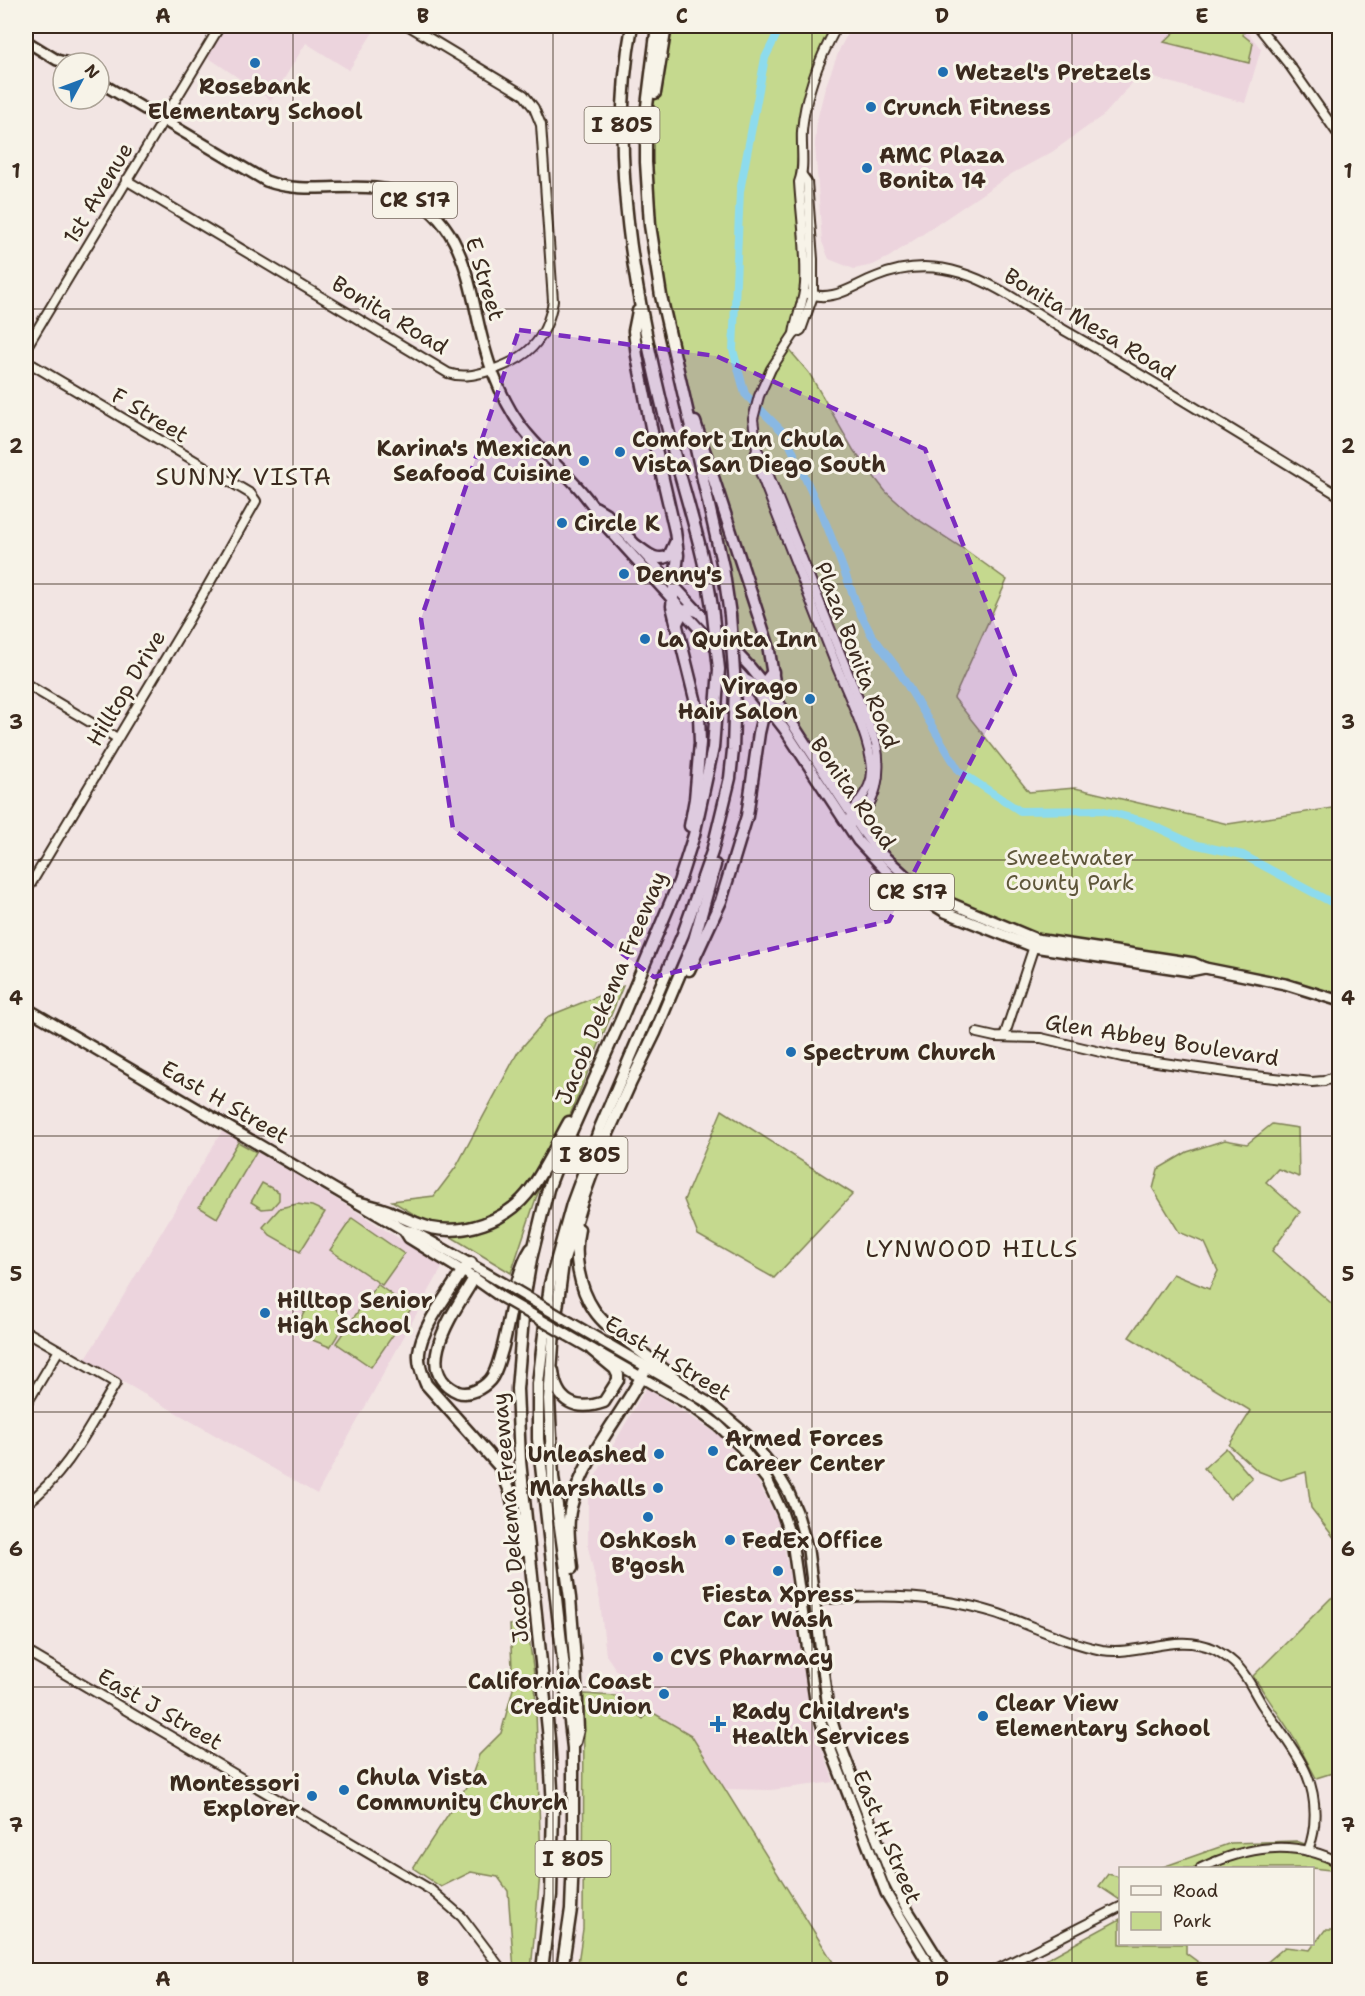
<svg xmlns="http://www.w3.org/2000/svg" width="1365" height="1996" viewBox="0 0 1365 1996" font-family="'Shantell Sans',sans-serif">
	<style>
		.built { fill: #ecd4dd }
		.green { fill: #c5d98e; stroke: #808256; stroke-width: 1.5 }
		.lines { fill: none; stroke-linecap: round; stroke-linejoin: round }
		.river { stroke: #8ddbed; stroke-width: 8 }
		.secondary-casing { stroke: #3b2a1e; stroke-width: 12 }
		.primary-casing { stroke: #3b2a1e; stroke-width: 14 }
		.highway-casing { stroke: #3b2a1e; stroke-width: 15 }
		.secondary { stroke: #f7f3e8; stroke-width: 8 }
		.primary { stroke: #f7f3e8; stroke-width: 9 }
		.highway { stroke: #f7f3e8; stroke-width: 10 }
		.primary-bridge-casing { stroke: #3b2a1e; stroke-width: 14; stroke-linecap: butt }
		.highway-bridge-casing { stroke: #3b2a1e; stroke-width: 15; stroke-linecap: butt }
		.primary-bridge { stroke: #f7f3e8; stroke-width: 9 }
		.highway-bridge { stroke: #f7f3e8; stroke-width: 10 }
		.marked { fill: #7b2cbf; fill-opacity: 0.2; stroke: #7b2cbf; stroke-width: 4.5; stroke-dasharray: 12 8; stroke-linejoin: round }
		.grid { fill: none; stroke: #3b2a1e; stroke-width: 1.5; stroke-opacity: 0.55 }
		.poi-dot { fill: #1f6fb2; stroke: #f7f3e8; stroke-width: 2 }
		.labels { text-anchor: middle; dominant-baseline: central; stroke-width: 6; stroke-linejoin: round; paint-order: stroke }
		.shield { fill: #f7f3e8; stroke: #73665b; stroke-width: 1.5 }
		.shield-label { font-size: 21px; font-weight: bold; fill: #3b2a1e }
		.poi-label { font-size: 22px; font-weight: bold; fill: #3b2a1e; stroke: #f7f3e8; text-anchor: start }
		.street-label { font-size: 22px; fill: #3b2a1e; stroke: #f7f3e8 }
		.park-label { font-size: 22px; fill: #5e563a; stroke: #f7f3e8 }
		.neighbourhood-label { font-size: 24px; letter-spacing: 1.5px; fill: #3b2a1e; stroke: #f7f3e8 }
		.neatline { fill: none; stroke: #3b2a1e; stroke-width: 2 }
		.grid-label { font-size: 20px; text-anchor: middle; font-weight: bold; fill: #3b2a1e }
	</style>
	<rect width="100%" height="100%" fill="#f2e5e3"/>
	<filter id="ink" filterUnits="userSpaceOnUse"><feTurbulence type="fractalNoise" baseFrequency=".0167" numOctaves="2"/><feDisplacementMap in="SourceGraphic" scale="12" xChannelSelector="R" yChannelSelector="G"/><feConvolveMatrix kernelMatrix="1 2 1 2 8 2 1 2 1" color-interpolation-filters="sRGB"/></filter>
	<g filter="url(#ink)">
		<!-- built -->
		<g class="built">
			<polygon points="226,26 377,26 349,70 306,43 271,100 206,56"/>
			<polygon points="852,26 1243,26 1261,49 1245,103 1140,74 1105,114 1052,152 1013,173 889,257 873,265 854,269 829,259 822,242 815,145 817,120 825,88 840,48"/>
			<polygon points="222,1131 336,1199 443,1266 317,1494 85,1360"/>
			<polygon points="646,1388 719,1435 754,1474 779,1522 797,1612 810,1715 834,1782 771,1790 724,1789 691,1735 643,1719 615,1696 619,1674 606,1655 600,1601 588,1547 588,1489"/>
		</g>
		<!-- green -->
		<g class="green">
			<polygon points="653,26 837,26 812,81 801,156 811,274 810,296 807,308 786,346 809,373 854,451 886,492 914,517 964,549 1007,580 954,698 1029,792 1075,788 1228,824 1339,807 1339,1001 1286,985 1005,934 941,905 892,871 859,835 739,666 730,615 733,594 714,510 661,297 646,162"/>
			<polygon points="1181,26 1216,26 1244,32 1243,35 1253,43 1249,63 1164,42"/>
			<polygon points="623,986 536,1198 511,1273 392,1201 434,1196 456,1167 518,1052 549,1016"/>
			<polygon points="722,1110 853,1194 774,1278 698,1235 684,1200"/>
			<polygon points="1272,1124 1298,1128 1299,1177 1278,1169 1266,1182 1300,1212 1272,1251 1339,1310 1339,1544 1311,1508 1306,1472 1281,1480 1258,1471 1229,1445 1251,1411 1129,1337 1173,1274 1209,1289 1218,1271 1205,1243 1179,1232 1153,1189 1158,1169 1187,1152 1225,1140 1247,1144"/>
			<polygon points="238,1142 256,1152 217,1218 199,1207"/>
			<polygon points="262,1183 279,1192 279,1200 272,1208 262,1209 251,1202"/>
			<polygon points="297,1204 312,1206 325,1212 300,1252 270,1235 263,1227 280,1208"/>
			<polygon points="352,1218 404,1254 382,1285 330,1250"/>
			<polygon points="377,1284 411,1309 371,1367 336,1343"/>
			<path d="M315 1294C341 1315 355 1311 330 1347L310 1339 300 1327 302 1316Z"/>
			<polygon points="1226,1448 1252,1478 1230,1499 1204,1468"/>
			<polygon points="1331,1598 1340,1598 1339,1771 1316,1778 1295,1739 1253,1676"/>
			<polygon points="527,1624 535,1681 541,1864 531,1970 514,1970 508,1891 498,1877 471,1872 441,1887 413,1868 470,1781 479,1755 501,1733 513,1689 510,1625"/>
			<polygon points="584,1694 615,1696 643,1719 650,1711 691,1735 838,1970 577,1970 583,1929"/>
			<polygon points="1296,1841 1339,1856 1339,1871 1312,1868 1160,1868 1231,1843"/>
			<polygon points="1108,1874 1120,1877 1120,1900 1099,1886"/>
			<polygon points="1120,1919 1120,1944 1186,1944 1186,1953 1209,1970 1044,1970 1038,1964"/>
			<polygon points="1325,1930 1339,1930 1339,1970 1258,1970 1285,1947 1310,1950"/>
		</g>
		<g class="lines">
			<!-- river -->
			<polyline class="river" points="781,26 765,58 740,191 733,350 745,394 785,434 827,526 860,613 871,634 897,668 959,771 1020,811 1101,810 1143,821 1193,844 1243,855 1340,907"/>
			<defs>
				<g id="secondary">
					<polyline points="1258,26 1290,66 1340,137"/>
					<path d="M802 175 807 182 813 259V296L801 330 794 334 771 369 759 396 753 419 757 450 754 457C781 527 809 596 836 665 848 694 870 739 872 769 873 790 857 800 850 818"/>
					<path d="M126 180 448 373C462 378 475 375 489 371 527 359 546 342 553 301L541 125 534 108 524 95 409 26"/>
					<path d="M804 293C834 303 850 287 876 277 903 266 933 264 961 273 996 283 1032 311 1064 330 1157 383 1248 440 1340 496"/>
					<path d="M794 334C796 317 804 302 805 284 807 252 801 215 799 182 805 168 801 148 802 131 805 93 819 59 837 26"/>
					<polyline points="26,348 220,26"/>
					<polyline points="26,361 251,494 256,501 189,619 26,892"/>
					<path d="M757 450 761 456 876 743C882 773 878 805 851 824"/>
					<polyline points="26,684 117,738"/>
					<polyline points="977,1033 995,1037 1041,1038 1122,1057 1247,1075 1312,1082 1324,1081 1340,1074"/>
					<polyline points="1004,1037 1035,943"/>
					<path d="M26 1331 116 1383C89 1427 68 1473 26 1504"/>
					<polyline points="26,1405 59,1350"/>
					<path d="M801 1602C867 1593 935 1593 999 1614 1033 1626 1066 1643 1102 1650 1139 1656 1177 1632 1214 1649 1223 1654 1232 1660 1239 1668 1249 1679 1255 1694 1263 1706 1278 1729 1297 1751 1307 1775 1317 1799 1317 1828 1308 1851"/>
					<polyline points="26,1651 431,1890 462,1917 502,1970"/>
					<path d="M1201 1868C1246 1847 1293 1838 1340 1863"/>
					<polyline points="996,1970 1120,1907"/>
				</g>
				<g id="primary">
					<polyline points="26,41 57,60 68,63"/>
					<path d="M99 82 266 181C314 199 368 174 414 199 476 234 469 315 493 373 502 396 513 418 529 436 554 465 586 489 603 523L751 686 785 730 858 841 890 875 905 887 945 912 1034 947 1190 971 1205 968"/>
					<polyline points="596,507 606,513 750,667 777,700 862,830 876,849 907,877 943,900 1036,939 1194,963 1205,968 1285,984 1340,1001"/>
					<polyline points="26,1008 404,1230 414,1232 510,1287"/>
					<polyline points="404,1230 409,1238 477,1280 501,1297"/>
					<polyline points="571,1323 709,1403 746,1434 776,1471 789,1493 797,1512 808,1550 828,1708 835,1731 893,1881 907,1909 945,1970"/>
					<polyline points="567,1335 693,1407 719,1426 741,1447 767,1480 782,1512 792,1541 816,1706 824,1732 886,1893 932,1970"/>
				</g>
				<g id="highway">
					<path d="M632 26C607 154 636 301 667 426 682 487 703 545 712 607"/>
					<polyline points="657,26 646,114 646,162 650,225 661,296 723,567 730,615"/>
					<polyline points="655,93 666,26"/>
					<polyline points="638,311 634,331 637,356 652,432 675,531 678,555 672,606 699,715 700,743 695,799 690,826"/>
					<polyline points="695,422 768,645 777,700"/>
					<path d="M637 546C648 554 656 562 669 556L675 543"/>
					<polyline points="676,625 683,611 690,609 697,611"/>
					<polyline points="747,681 755,686 763,684 773,672"/>
					<polyline points="689,970 721,901 747,816 759,733 762,720 771,710 770,692"/>
					<path d="M357 1202C367 1205 378 1207 388 1211 402 1217 415 1224 431 1228 465 1235 505 1221 527 1194 542 1176 557 1143 569 1122"/>
					<path d="M579 1229C573 1255 579 1288 594 1310 604 1325 622 1337 636 1348 656 1363 675 1378 695 1394"/>
					<path d="M471 1263 462 1271C449 1294 421 1327 419 1353 418 1364 422 1374 426 1384L499 1466 510 1491 524 1551"/>
					<path d="M474 1278C458 1307 408 1370 458 1392 469 1396 483 1388 490 1380 497 1372 499 1359 502 1350 510 1320 515 1273 531 1249"/>
					<path d="M553 1371C556 1402 576 1412 604 1402L618 1380V1375L615 1369 592 1350"/>
					<path d="M572 1568C570 1549 566 1526 571 1507 584 1455 623 1415 646 1368"/>
					<polyline points="575,1742 578,1730 575,1661 570,1598 553,1477 549,1399 554,1332 563,1263 582,1201 601,1149 631,1082 655,1033 694,940 715,865"/>
					<polyline points="542,1970 551,1895 553,1806 549,1739 520,1461 517,1389 525,1294 531,1259 548,1189 563,1150 623,1015 679,882 694,835 713,748 719,669"/>
					<polyline points="562,1970 571,1909 573,1858 573,1748 538,1439 538,1384 550,1284 572,1204 600,1128 683,934 712,852 730,778 733,750 735,686"/>
				</g>
			</defs>
			<!-- secondary casing -->
			<use href="#secondary" class="secondary-casing"/>
			<!-- primary casing -->
			<use href="#primary" class="primary-casing"/>
			<!-- highway casing -->
			<use href="#highway" class="highway-casing"/>
			<!-- secondary -->
			<use href="#secondary" class="secondary"/>
			<!-- primary -->
			<use href="#primary" class="primary"/>
			<!-- highway -->
			<use href="#highway" class="highway"/>
			<defs>
				<g id="primary-bridge">
					<polyline points="510,1287 571,1323"/>
					<polyline points="501,1297 567,1335"/>
				</g>
				<g id="highway-bridge">
					<polyline points="712,607 719,669"/>
					<polyline points="730,615 735,686"/>
				</g>
			</defs>
			<!-- primary-bridge casing -->
			<use href="#primary-bridge" class="primary-bridge-casing"/>
			<!-- highway-bridge casing -->
			<use href="#highway-bridge" class="highway-bridge-casing"/>
			<!-- primary-bridge -->
			<use href="#primary-bridge" class="primary-bridge"/>
			<!-- highway-bridge -->
			<use href="#highway-bridge" class="highway-bridge"/>
		</g>
	</g>
	<!-- marked area -->
	<path class="marked" d="M519 330 716 356 925 449 1015 675 889 921 654 977 453 829 421 619Z"/>
	<!-- grid -->
	<path class="grid" d="M293 26V1970M553 26V1970M812 26V1970M1072 26V1970M26 309H1340M26 584H1340M26 860H1340M26 1136H1340M26 1412H1340M26 1687H1340"/>
	<!-- markers -->
	<g class="poi-dot">
		<circle cx="255" cy="63" r="6"/>
		<circle cx="943" cy="72" r="6"/>
		<circle cx="871" cy="107" r="6"/>
		<circle cx="867" cy="168" r="6"/>
		<circle cx="620" cy="452" r="6"/>
		<circle cx="584" cy="461" r="6"/>
		<circle cx="562" cy="523" r="6"/>
		<circle cx="624" cy="574" r="6"/>
		<circle cx="645" cy="639" r="6"/>
		<circle cx="810" cy="699" r="6"/>
		<circle cx="791" cy="1052" r="6"/>
		<circle cx="265" cy="1313" r="6"/>
		<circle cx="713" cy="1451" r="6"/>
		<circle cx="659" cy="1454" r="6"/>
		<circle cx="658" cy="1488" r="6"/>
		<circle cx="648" cy="1517" r="6"/>
		<circle cx="730" cy="1540" r="6"/>
		<circle cx="778" cy="1571" r="6"/>
		<circle cx="658" cy="1657" r="6"/>
		<circle cx="664" cy="1694" r="6"/>
		<circle cx="983" cy="1716" r="6"/>
		<path d="M715 1715h6v6h6v6h-6v6h-6v-6h-6v-6h6z"/>
		<circle cx="344" cy="1790" r="6"/>
		<circle cx="312" cy="1796" r="6"/>
	</g>
	<g class="labels">
		<!-- shield labels -->
		<g class="shield">
			<rect x="584.5" y="107" width="75" height="36" rx="4.5"/>
			<rect x="373" y="182" width="84" height="36" rx="4.5"/>
			<rect x="870" y="874" width="84" height="36" rx="4.5"/>
			<rect x="552.5" y="1137" width="75" height="36" rx="4.5"/>
			<rect x="535.5" y="1841" width="75" height="36" rx="4.5"/>
		</g>
		<g class="shield-label">
			<text x="622" y="125">I 805</text>
			<text x="415" y="200">CR S17</text>
			<text x="912" y="892">CR S17</text>
			<text x="590" y="1155">I 805</text>
			<text x="573" y="1859">I 805</text>
		</g>
		<!-- poi labels -->
		<g class="poi-label">
			<text x="955" y="72">Wetzel's Pretzels</text>
			<text x="255" y="86" text-anchor="middle">Rosebank<tspan x="255" dy="25">Elementary School</tspan></text>
			<text x="883" y="107">Crunch Fitness</text>
			<text x="879" y="155">AMC Plaza<tspan x="879" dy="25">Bonita 14</tspan></text>
			<text x="632" y="439">Comfort Inn Chula<tspan x="632" dy="25">Vista San Diego South</tspan></text>
			<text x="572" y="448" text-anchor="end">Karina's Mexican<tspan x="572" dy="25">Seafood Cuisine</tspan></text>
			<text x="574" y="523">Circle K</text>
			<text x="636" y="574">Denny's</text>
			<text x="657" y="639">La Quinta Inn</text>
			<text x="798" y="686" text-anchor="end">Virago<tspan x="798" dy="25">Hair Salon</tspan></text>
			<text x="803" y="1052">Spectrum Church</text>
			<text x="277" y="1300">Hilltop Senior<tspan x="277" dy="25">High School</tspan></text>
			<text x="725" y="1438">Armed Forces<tspan x="725" dy="25">Career Center</tspan></text>
			<text x="647" y="1454" text-anchor="end">Unleashed</text>
			<text x="646" y="1488" text-anchor="end">Marshalls</text>
			<text x="648" y="1540" text-anchor="middle">OshKosh<tspan x="648" dy="25">B'gosh</tspan></text>
			<text x="742" y="1540">FedEx Office</text>
			<text x="778" y="1594" text-anchor="middle">Fiesta Xpress<tspan x="778" dy="25">Car Wash</tspan></text>
			<text x="670" y="1657">CVS Pharmacy</text>
			<text x="652" y="1681" text-anchor="end">California Coast<tspan x="652" dy="25">Credit Union</tspan></text>
			<text x="995" y="1703">Clear View<tspan x="995" dy="25">Elementary School</tspan></text>
			<text x="732" y="1711">Rady Children's<tspan x="732" dy="25">Health Services</tspan></text>
			<text x="356" y="1777">Chula Vista<tspan x="356" dy="25">Community Church</tspan></text>
			<text x="300" y="1783" text-anchor="end">Montessori<tspan x="300" dy="25">Explorer</tspan></text>
		</g>
		<!-- street labels -->
		<g class="street-label">
			<text transform="translate(98 193) rotate(-59)">1st Avenue</text>
			<text transform="translate(485 279) rotate(73)">E Street</text>
			<text transform="translate(390 315) rotate(31)">Bonita Road</text>
			<text transform="translate(1090 324) rotate(31)">Bonita Mesa Road</text>
			<text transform="translate(150 415) rotate(31)">F Street</text>
			<text transform="translate(857 655) rotate(69)">Plaza Bonita Road</text>
			<text transform="translate(126 688) rotate(-59)">Hilltop Drive</text>
			<text transform="translate(853 793) rotate(55)">Bonita Road</text>
			<text transform="translate(611 988) rotate(-67)">Jacob Dekema Freeway</text>
			<text transform="translate(1162 1040) rotate(9)">Glen Abbey Boulevard</text>
			<text transform="translate(225 1102) rotate(30)">East H Street</text>
			<text transform="translate(668 1358) rotate(31)">East H Street</text>
			<text transform="translate(510 1518) rotate(-95)">Jacob Dekema Freeway</text>
			<text transform="translate(160 1709) rotate(30)">East J Street</text>
			<text transform="translate(887 1837) rotate(67)">East H Street</text>
		</g>
		<!-- park labels -->
		<g class="park-label">
			<text x="1070" y="857">Sweetwater<tspan x="1070" dy="25">County Park</tspan></text>
		</g>
		<!-- neighbourhood labels -->
		<g class="neighbourhood-label">
			<text x="244" y="477">SUNNY VISTA</text>
			<text x="972" y="1249">LYNWOOD HILLS</text>
		</g>
	</g>
	<!-- margin -->
	<rect width="1365" height="1996" fill="none" stroke="#f7f3e8" stroke-width="66"/>
	<!-- legend -->
	<rect x="1119" y="1867" width="195" height="78" fill="#f7f3e8" stroke="#aca397" stroke-width="1.5"/>
	<rect x="1131" y="1886" width="30" height="9" fill="#f7f3e8" stroke="#aca397" stroke-width="1.5"/>
	<text x="1173" y="1897" font-size="18" fill="#3b2a1e">Road</text>
	<rect x="1131" y="1912" width="30" height="18" fill="#c5d98e" stroke="#aca397" stroke-width="1.5"/>
	<text x="1173" y="1927" font-size="18" fill="#3b2a1e">Park</text>
	<!-- north arrow -->
	<g transform="translate(81 81) rotate(49)"><circle r="28" fill="#f7f3e8" stroke="#aca397" stroke-width="1.5"/>
	<path d="M0-4.5L10 22L0 15L-10 22Z" fill="#1f6fb2"/>
	<text y="-9" font-size="16" font-weight="bold" text-anchor="middle" fill="#3b2a1e">N</text>
	</g>
	<rect x="33" y="33" width="1299" height="1930" class="neatline"/>
	<g class="grid-label">
		<text x="163" y="23">A</text>
		<text x="423" y="23">B</text>
		<text x="682" y="23">C</text>
		<text x="942" y="23">D</text>
		<text x="1202" y="23">E</text>
		<text x="16" y="178">1</text>
		<text x="1348" y="178">1</text>
		<text x="16" y="453">2</text>
		<text x="1348" y="453">2</text>
		<text x="16" y="729">3</text>
		<text x="1348" y="729">3</text>
		<text x="16" y="1005">4</text>
		<text x="1348" y="1005">4</text>
		<text x="16" y="1281">5</text>
		<text x="1348" y="1281">5</text>
		<text x="16" y="1556">6</text>
		<text x="1348" y="1556">6</text>
		<text x="16" y="1832">7</text>
		<text x="1348" y="1832">7</text>
		<text x="163" y="1986">A</text>
		<text x="423" y="1986">B</text>
		<text x="682" y="1986">C</text>
		<text x="942" y="1986">D</text>
		<text x="1202" y="1986">E</text>
	</g>
</svg>
